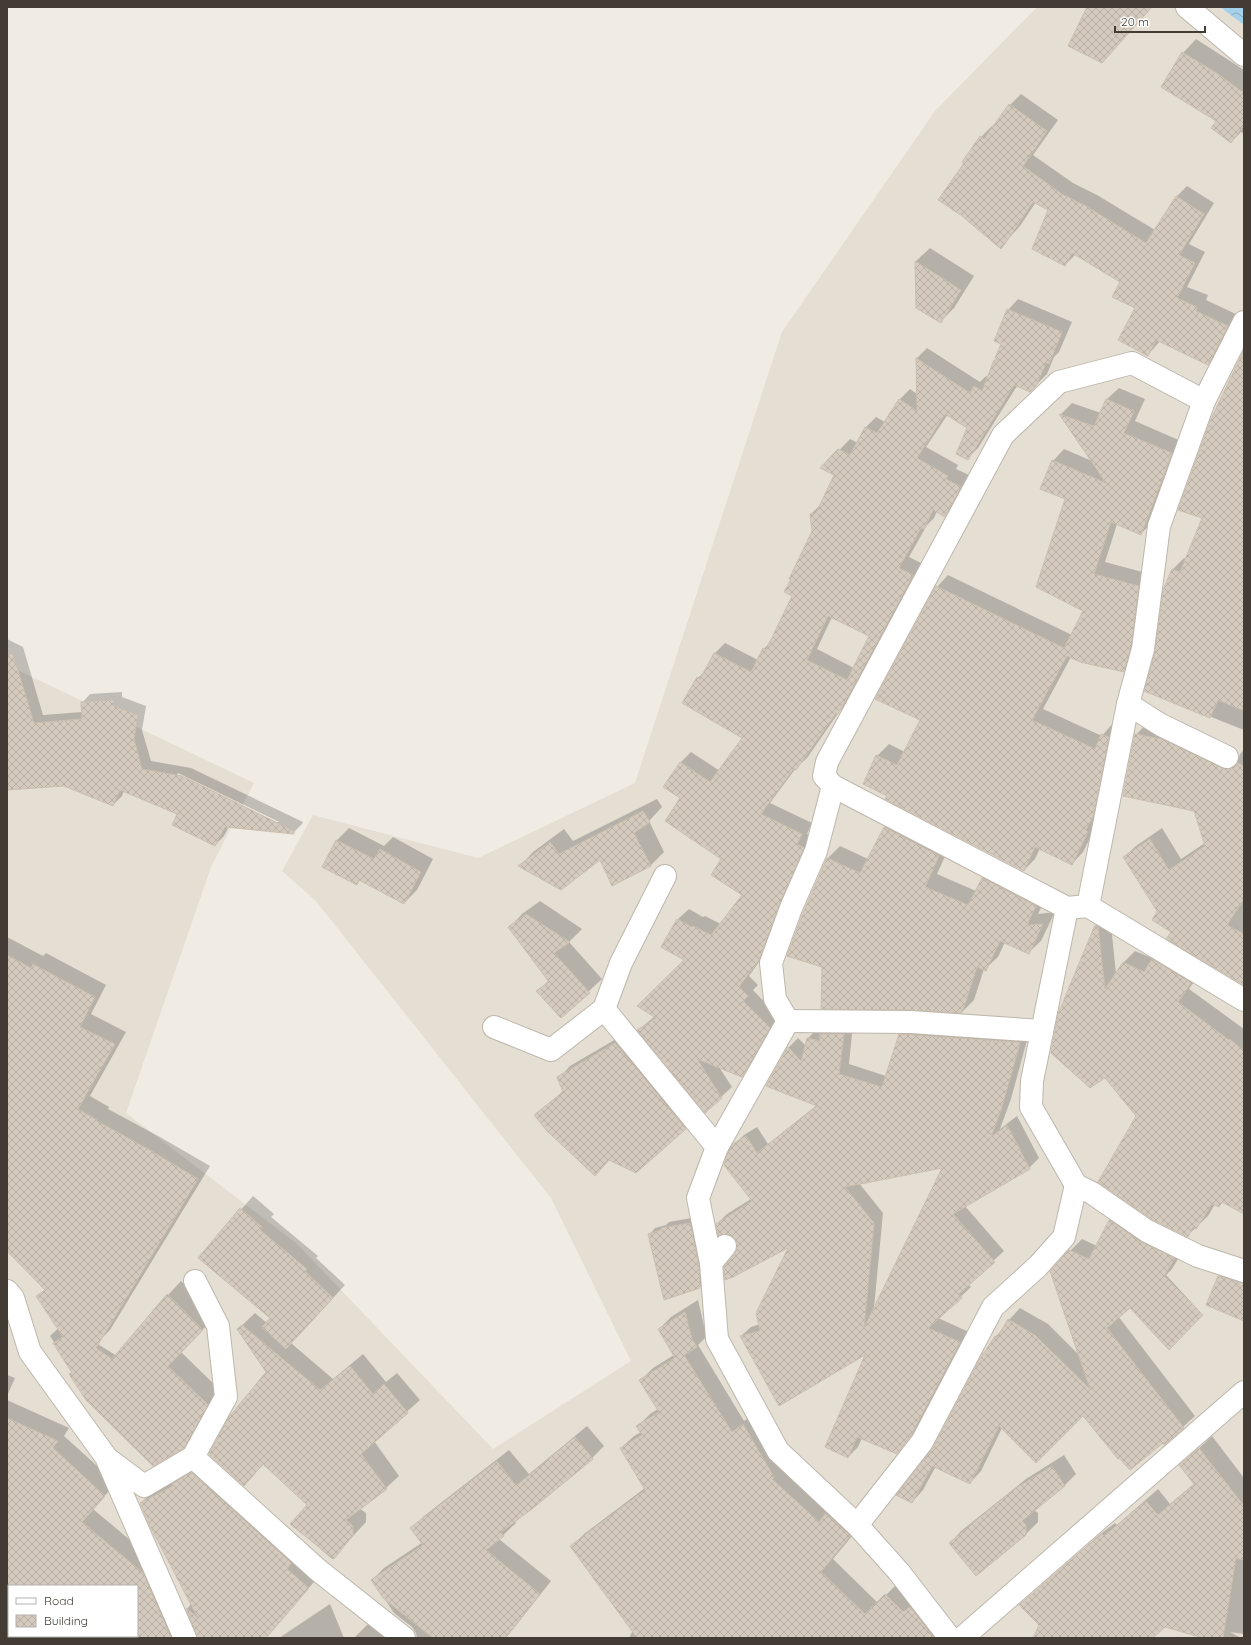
<svg xmlns="http://www.w3.org/2000/svg" width="1251" height="1645" viewBox="0 0 1251 1645" font-family="Quicksand,sans-serif">
	<style>
		.residential { fill: #e4ded3; fill-rule: evenodd }
		.water { fill: url(#water-waves) }
		.shadow { fill: #0003; fill-rule: evenodd }
		.building { fill: url(#building-cross-hatch); stroke: #cbbfaf; fill-rule: evenodd }
		.lines { fill: none; stroke-linecap: round; stroke-linejoin: round }
		.minor-casing { stroke: #beb6ab; stroke-width: 24 }
		.minor { stroke: #fff; stroke-width: 22 }
	</style>
	<defs>
		<pattern id="water-waves" width="16" height="10" patternUnits="userSpaceOnUse"><rect width="16" height="10" fill="#a5d0e9"/><path d="M0 5q4-4 8 0t8 0" fill="none" stroke="#88aabe"/></pattern>
		<pattern id="building-cross-hatch" width="8" height="8" patternUnits="userSpaceOnUse"><rect width="8" height="8" fill="#d4cabe"/><path d="M0 0l8 8M0 8l8-8" fill="none" stroke="#b7aea4"/></pattern>
	</defs>
	<rect width="100%" height="100%" fill="#f0ece4"/>
	<!-- residential -->
	<path class="residential" d="M1037 7H1220L1244 25V1638H7V665L254 783 211 867 126 1113 296 1243 493 1449 631 1361 551 1198 316 901 282 871 313 815 478 858 635 783 782 332 935 111ZM9 1586H137V1636H9Z"/>
	<!-- water -->
	<polygon class="water" points="1220,7 1244,7 1244,25"/>
	<!-- shadow -->
	<g class="shadow">
		<polygon points="1196,39 1244,70 1244,134 1241,132 1231,142 1217,121 1183,53"/>
		<polygon points="1021,94 1058,120 1033,155 1073,183 1097,195 1155,230 1176,197 1187,186 1214,203 1189,244 1205,252 1187,287 1208,295 1206,300 1238,315 1219,353 1208,364 1160,341 1148,355 1136,308 1122,282 1076,254 1065,265 1050,209 1036,202 1020,226 1001,247 965,163 981,137 992,126 994,128 1010,105"/>
		<polygon points="930,248 974,276 954,308 940,322 917,307 916,261"/>
		<path d="M1018 299 1072 322 1059 352 1054 357 1047 374 1030 391 1017 386 978 448 968 458V427L948 414 926 447 958 465 956 469 971 476 955 505 945 515 937 511 934 518 927 525 909 557 923 564 849 702 839 712 807 758 796 768 770 803 812 823 807 834 814 837 769 948 749 976 758 985 753 990 779 1017 752 1065 742 1076 719 1067 732 1087 721 1097 638 1030 655 1016 685 960 663 947 678 919 689 909 703 917 705 916 721 924 744 895 722 859 681 797 665 786 681 762 691 752 720 771 744 738 698 678 706 670 714 654 725 643 758 660 764 649 770 642 793 596 813 532 811 514 821 504 835 475 822 468 850 439 858 443 866 427 876 417 885 422 899 400 910 389 917 394V358L927 348 980 382 986 376 988 378 997 358 1002 343 1008 310ZM832 617 870 635 854 668 817 649Z"/>
		<polygon points="1244,361 1244,730 1146,691 1156,651 1164,590 1173,569 1184,558 1186,559 1203,518"/>
		<polygon points="1119,388 1145,399 1135,421 1183,442 1152,522 1141,534 1117,524 1105,562 1150,574 1135,659 1123,671 1071,657 1043,709 1102,736 1113,723 1099,820 1083,852 1072,864 1040,848 1035,859 1024,870 889,795 877,756 889,744 905,752 922,720 937,587 948,575 1072,635 1084,611 1067,499 1053,461 1064,449 1092,461 1061,414 1072,403 1101,413 1107,399"/>
		<path d="M7 639 23 647 43 715 82 712V703L90 694 122 692V697L146 706 142 730 151 761 191 768 303 822 302 824 293 833 229 826 224 836 215 845 179 813 124 791 122 796 113 805 7 754ZM178 773 279 822H274L177 775Z"/>
		<polygon points="1147,723 1234,757 1239,758 1240,754 1244,750 1244,985 1168,938 1172,932 1124,857 1136,846 1162,828 1181,859 1205,843 1194,810 1136,735"/>
		<polygon points="657,799 662,807 649,821 664,852 650,866 600,859 520,866 533,852 564,829 573,841"/>
		<polygon points="897,815 951,843 937,874 976,891 982,878 995,866 1048,894 1038,914 1055,912 1041,941 1028,953 1005,942 998,957 985,969 984,969 974,1000 962,1012 827,859 840,846 868,859 885,827"/>
		<polygon points="349,828 384,846 393,837 433,859 417,890 404,903 361,880 357,883 324,867 337,840"/>
		<polygon points="540,901 582,929 569,942 602,979 561,1017 538,991 549,980 509,928 522,914"/>
		<polygon points="1108,914 1110,915 1116,974 1123,963 1135,951 1154,959 1165,948 1202,970 1189,989 1244,1029 1244,1213 1223,1202 1219,1206 1215,1204 1208,1216 1187,1236 1137,1116 1059,1014 1096,925"/>
		<polygon points="7,937 43,956 46,953 106,985 91,1014 126,1032 90,1096 109,1107 108,1109 160,1137 210,1166 110,1330 98,1342 7,1249"/>
		<path d="M853 1024 849 1064 886 1076 900 1035 910 1025 1029 1033 1011 1099 1000 1129 1017 1116 1039 1158 1029 1168 965 1206 1004 1251 968 1284 971 1287 938 1318 969 1332 921 1424 897 1453 862 1438 858 1447 848 1457 867 1353 741 1336 751 1327 760 1324 790 1246 736 1254 738 1249V1242L734 1236 717 1224 727 1214 751 1199 734 1145 744 1135 757 1127 768 1144 817 1105 788 1048 798 1038 806 1046 808 1038 818 1028ZM943 1166 874 1308 883 1213 859 1183Z"/>
		<polygon points="628,1032 697,1117 636,1172 610,1159 595,1174 536,1115 563,1091 559,1078 570,1066"/>
		<polygon points="253,1196 274,1214 271,1217 318,1256 316,1258 345,1285 291,1343 333,1379 363,1354 386,1382 397,1373 420,1400 374,1441 399,1476 386,1488 359,1508 366,1513 366,1522 332,1559 292,1524 309,1505 264,1464 244,1485 267,1372 238,1329 255,1313 267,1323 272,1318 199,1258"/>
		<polygon points="1121,1209 1185,1247 1172,1269 1166,1275 1203,1315 1169,1348 1130,1306 1118,1316 1195,1416 1183,1427 1163,1442 1083,1415 1002,1428 981,1471 970,1483 936,1466 923,1490 912,1502 934,1448 988,1349 996,1336 1003,1329 1009,1320 1020,1308 1048,1324 1080,1356 1070,1251 1082,1239 1097,1246 1110,1220"/>
		<polygon points="697,1217 707,1280 700,1287 649,1235 655,1228 666,1225 669,1222"/>
		<polygon points="1231,1264 1244,1269 1244,1320 1219,1276"/>
		<polygon points="181,1281 216,1316 181,1352 221,1391 197,1433 183,1447 71,1374 73,1372 50,1336 64,1323 117,1356 168,1295"/>
		<polygon points="698,1300 704,1326 709,1334 698,1345 744,1421 755,1413 862,1524 833,1559 878,1603 898,1583 957,1638 629,1638 633,1630 572,1546 584,1534 645,1488 621,1448 634,1436 641,1432 638,1426 650,1414 658,1409 641,1380 653,1368 674,1355 659,1329 671,1317"/>
		<polygon points="7,1375 15,1378 7,1396"/>
		<polygon points="7,1400 69,1428 64,1436 116,1483 93,1509 155,1561 195,1638 124,1638 122,1636 137,1636 137,1586 26,1586 7,1570"/>
		<polygon points="587,1426 604,1446 592,1458 514,1521 516,1523 499,1539 551,1581 506,1638 417,1638 416,1633 412,1627 394,1613 372,1580 384,1568 423,1542 412,1528 424,1516 509,1450 529,1474"/>
		<polygon points="1212,1436 1244,1478 1244,1634 1230,1632 1241,1638 1217,1638 1217,1576 1152,1638 1034,1638 1040,1624 1020,1605 1098,1536 1115,1523 1117,1525 1158,1489 1170,1504 1195,1483 1181,1465"/>
		<polygon points="1064,1455 1076,1474 1065,1485 1034,1510 1038,1513 1038,1522 1026,1534 950,1543 961,1531 1026,1479"/>
		<polygon points="204,1461 319,1576 266,1638 198,1638 197,1633 187,1609 191,1604 141,1503 153,1491"/>
		<polygon points="330,1604 344,1638 279,1638"/>
		<polygon points="371,1621 391,1638 354,1638"/>
		<polygon points="64,1636 89,1636 87,1638 70,1638"/>
	</g>
	<!-- building -->
	<g class="building">
		<polygon points="1087,7 1152,7 1102,63 1068,46"/>
		<polygon points="1182,52 1218,74 1244,93 1244,125 1231,143 1211,128 1216,121 1161,87"/>
		<polygon points="1009,104 1047,131 1023,166 1062,194 1086,206 1146,243 1176,196 1204,214 1179,255 1195,263 1177,298 1197,307 1196,311 1228,326 1208,365 1156,340 1148,356 1118,340 1135,308 1112,297 1120,282 1072,253 1065,266 1032,249 1048,210 1033,202 1009,238 1001,249 962,216 938,200 964,163 962,162 980,136 984,139"/>
		<polygon points="915,261 961,290 941,323 916,308"/>
		<path d="M1007 309 1062 332 1049 364 1046 363 1036 386 1030 392 1014 385 968 460 956 454 967 428 945 414 917 458 948 476 946 479 961 487 945 517 933 510 924 529 921 528 899 568 913 575 841 709 838 714 836 713 796 770 794 768 761 814 802 834 797 844 804 848 780 903 759 960 739 987 748 996 743 1001 770 1028 742 1077 697 1059 722 1098 705 1113 637 1030 656 1018 637 1006 684 960 661 947 677 919 692 927 693 926 711 935 742 895 711 875 721 859 665 821 680 798 663 787 680 762 710 782 742 738 682 703 697 677 700 679 714 653 751 672 763 648 766 650 792 596 784 592 791 579H789L812 531 810 514 816 513 834 475 820 468 838 449 850 455 865 427 877 433 899 399 917 411 916 358 970 393 974 386 982 391 994 360H998L995 358 1001 344 994 341ZM828 616 869 636 847 680 807 660Z"/>
		<polygon points="1244,350 1244,711 1218,700 1210,718 1144,691 1155,651 1163,590 1172,569 1180,572 1202,518 1178,510 1211,419"/>
		<polygon points="1106,399 1134,411 1124,433 1172,453 1141,535 1111,522 1094,574 1139,586 1131,647 1124,672 1080,662 1067,656 1032,720 1095,749 1101,734 1109,737 1094,814 1086,830 1088,832 1072,865 1035,847 1024,871 885,799 887,796 863,784 876,755 897,765 920,720 875,699 936,586 1064,648 1083,611 1036,587 1065,499 1040,489 1052,460 1106,483 1059,414 1094,426"/>
		<polygon points="13,654 34,723 82,719 81,702 113,700 114,706 138,715 134,739 142,769 182,776 294,831 294,834 225,827 215,846 172,825 177,814 120,790 113,806 64,786 7,790 7,655"/>
		<polygon points="1135,734 1162,739 1222,768 1228,769 1234,768 1238,763 1244,766 1244,899 1227,925 1244,934 1244,985 1166,939 1171,932 1152,920 1157,911 1123,857 1150,839 1169,870 1205,846 1194,811 1123,796"/>
		<polygon points="643,811 650,822 634,833 651,866 612,886 600,860 561,890 518,866 550,842 559,854"/>
		<polygon points="884,827 939,856 925,887 968,905 982,878 1036,906 1027,925 1043,924 1029,954 1000,941 986,971 977,967 962,1013 911,1010 821,1009 822,967 787,956 803,913 827,858 860,873"/>
		<polygon points="336,840 374,859 380,849 421,872 404,904 359,880 357,885 322,867"/>
		<polygon points="526,914 570,942 554,953 590,993 561,1018 536,991 549,982 508,927"/>
		<polygon points="1095,925 1098,927 1105,989 1123,962 1144,972 1152,959 1191,983 1178,1002 1229,1040 1230,1039 1244,1051 1244,1214 1222,1202 1219,1207 1212,1204 1196,1229 1193,1227 1188,1237 1153,1220 1098,1182 1136,1116 1105,1078 1090,1088 1051,1053 1058,1014"/>
		<polygon points="7,955 31,968 33,964 95,997 80,1027 115,1044 78,1109 97,1120 97,1121 148,1149 198,1179 96,1348 112,1359 167,1294 203,1330 168,1366 208,1405 184,1448 153,1466 86,1400 69,1374 72,1373 53,1343 63,1337 36,1296 45,1290 7,1251"/>
		<path d="M820 1034H844L839 1074 882 1087 899 1034 1016 1042 1020 1043 1001 1110 991 1137 1007 1125 1030 1169 953 1214 995 1262 959 1294 962 1298 928 1328 960 1342 911 1435 897 1454 857 1437 848 1458 825 1447 865 1355 779 1406 740 1336 760 1331 756 1313 788 1248 733 1277 725 1280 724 1267 735 1254 737 1248V1242L733 1237 727 1234 718 1236 716 1224 752 1201 724 1165 728 1152 733 1144 746 1136 757 1153 817 1106 766 1086 788 1047 801 1061 807 1038 820 1041ZM942 1168 864 1328 874 1223 845 1187Z"/>
		<polygon points="615,1043 686,1129 636,1173 609,1160 595,1176 547,1131 534,1115 563,1092 557,1077"/>
		<polygon points="240,1208 262,1227 260,1230 307,1269 305,1271 333,1298 286,1349 262,1327 270,1318 198,1258"/>
		<polygon points="1109,1220 1141,1242 1175,1258 1164,1276 1203,1315 1169,1350 1130,1308 1107,1328 1184,1428 1164,1445 1163,1443 1130,1470 1119,1458 1118,1459 1083,1416 1036,1463 999,1426 970,1484 932,1466 912,1503 896,1495 933,1448 983,1353 984,1353 995,1336 997,1338 1008,1319 1036,1336 1090,1389 1050,1271 1069,1250 1089,1259"/>
		<polygon points="690,1223 699,1265 700,1288 664,1300 648,1234 661,1230 661,1228"/>
		<polygon points="1218,1276 1244,1283 1244,1321 1206,1305"/>
		<polygon points="685,1312 692,1339 697,1347 684,1355 732,1432 743,1424 774,1477 772,1479 819,1522 826,1513 850,1536 821,1572 865,1614 885,1594 903,1612 910,1607 934,1638 637,1638 570,1546 645,1490 620,1448 642,1435 636,1426 659,1412 639,1380 675,1358 658,1329"/>
		<polygon points="242,1325 320,1390 350,1366 373,1394 384,1384 408,1413 361,1454 387,1489 346,1520 353,1526 353,1535 334,1559 290,1524 307,1505 263,1464 244,1486 209,1454 229,1417 266,1372 237,1329"/>
		<polygon points="7,1418 58,1441 53,1448 105,1496 82,1522 143,1573 171,1638 137,1638 137,1586 7,1586"/>
		<polygon points="575,1437 593,1459 532,1509 501,1532 504,1536 486,1550 540,1594 505,1638 433,1638 383,1598 371,1580 423,1545 410,1528 497,1461 516,1486"/>
		<polygon points="1199,1448 1244,1506 1244,1560 1236,1558 1223,1638 1203,1638 1165,1627 1153,1638 1033,1638 1039,1625 1019,1605 1085,1548 1102,1534 1104,1536 1146,1501 1158,1515 1194,1484 1179,1465"/>
		<polygon points="1052,1466 1065,1486 1022,1521 1026,1525 1026,1535 976,1576 949,1543 1013,1490"/>
		<polygon points="191,1472 291,1563 287,1569 309,1588 266,1638 197,1638 186,1608 198,1618 151,1528 140,1503 173,1486 172,1484"/>
	</g>
	<g class="lines">
		<defs>
			<g id="minor">
				<polyline points="1187,7 1244,55"/>
				<polyline points="1204,401 1132,363 1059,382 1003,435 827,762 824,776 833,786 1067,908 1088,906 1244,1000"/>
				<polyline points="1128,704 1161,725 1227,757"/>
				<polyline points="1088,906 1128,704 1143,649 1159,526 1204,401 1244,322"/>
				<polyline points="1067,908 1032,1081 1031,1107 1076,1185 1092,1193 1147,1231 1198,1256 1244,1271"/>
				<polyline points="604,1009 717,1147"/>
				<polyline points="788,1021 717,1147 698,1198 711,1263 717,1339 778,1451 857,1525 899,1572 950,1638"/>
				<polyline points="788,1021 911,1022 1042,1031"/>
				<polyline points="788,1021 775,999 771,963 791,908 816,851 833,786"/>
				<polyline points="494,1027 551,1050 604,1009 621,963 665,876"/>
				<polyline points="711,1263 725,1246"/>
				<polyline points="7,1291 13,1298 30,1352 106,1457 185,1638"/>
				<polyline points="193,1457 318,1570 404,1638"/>
				<polyline points="108,1459 144,1486 193,1457 226,1397 218,1326 195,1281"/>
				<polyline points="857,1525 922,1442 993,1307 1038,1266 1064,1237 1076,1185"/>
				<polyline points="962,1638 1244,1392"/>
			</g>
		</defs>
		<!-- minor casing -->
		<use href="#minor" class="minor-casing"/>
		<!-- minor -->
		<use href="#minor" class="minor"/>
	</g>
	<!-- border -->
	<rect width="1251" height="1645" fill="none" stroke="#423c35" stroke-width="16"/>
	<!-- legend -->
	<rect x="8" y="1585" width="130" height="52" fill="#ffffff" stroke="#b3b1ae"/>
	<rect x="16" y="1598" width="20" height="6" fill="#ffffff" stroke="#b3b1ae"/>
	<text x="44" y="1605" font-size="12" fill="#423c35">Road</text>
	<rect x="16" y="1615" width="20" height="12" fill="url(#building-cross-hatch)" stroke="#b3b1ae"/>
	<text x="44" y="1625" font-size="12" fill="#423c35">Building</text>
	<!-- scale -->
	<path d="M1115 26v6h90v-6" fill="none" stroke="#423c35" stroke-width="2"/>
	<text x="1121" y="26" font-size="12" fill="#423c35" stroke="#ffffff" stroke-width="3" paint-order="stroke">20 m</text>
</svg>
